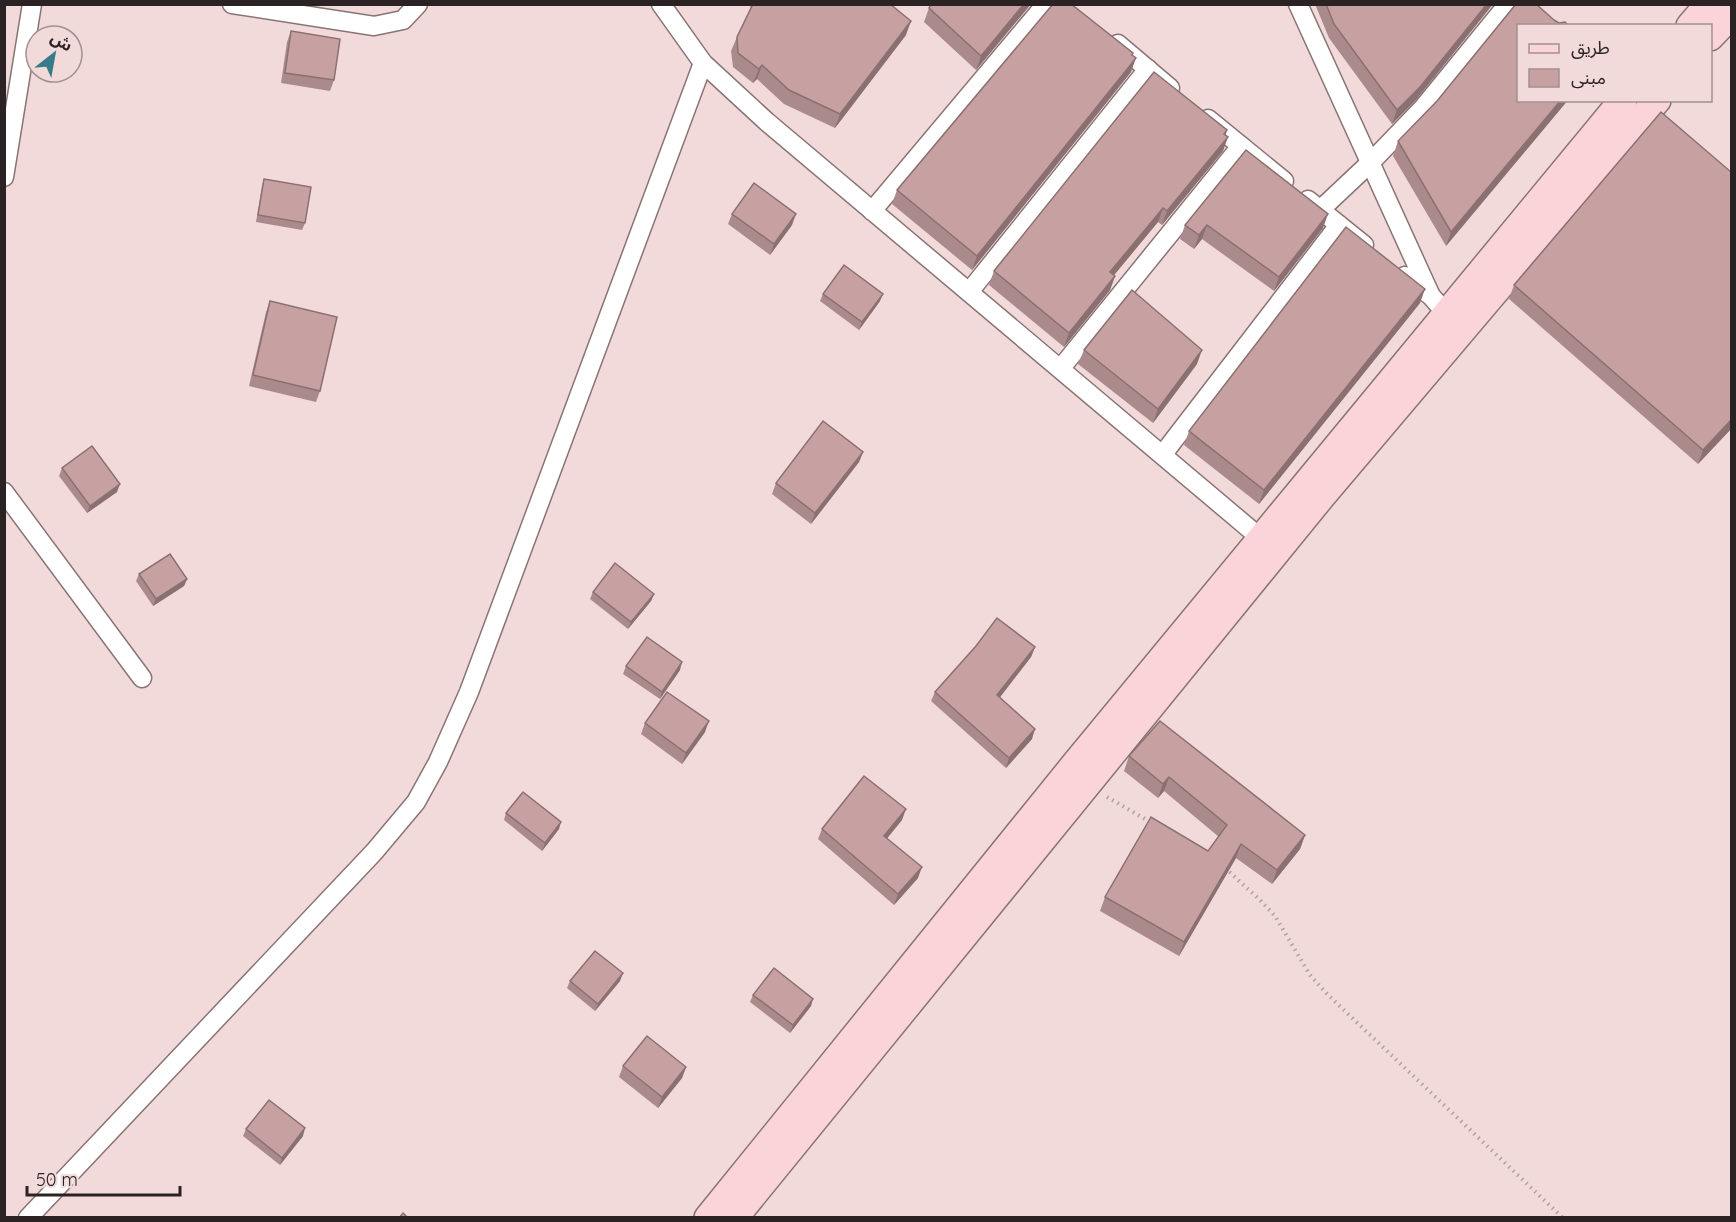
<svg xmlns="http://www.w3.org/2000/svg" width="1736" height="1222" viewBox="0 0 1736 1222" font-family="Quicksand,'Noto Sans Arabic',sans-serif">
	<style>
		.lines { fill: none; stroke-linecap: round; stroke-linejoin: round }
		.street-casing { stroke: #897475; stroke-width: 21 }
		.secondary-casing { stroke: #897475; stroke-width: 30 }
		.path { stroke: #b29fa0; stroke-width: 4; stroke-dasharray: 1.5 4.5; stroke-linecap: butt }
		.street { stroke: #fff; stroke-width: 18 }
		.secondary { stroke: #fad4d8; stroke-width: 27 }
		.wall { fill: #ab8a8b }
		.shaded-wall { fill: #8b7071 }
		.building { fill: #c7a0a2; stroke: #8b7071; stroke-width: 1.5 }
	</style>
	<rect width="100%" height="100%" fill="#f2dadb"/>
	<g class="lines">
		<defs>
			<g id="street">
				<polyline points="232,4 374,26 403,20 418,4"/>
				<polyline points="661,4 703,63 767,122 1270,546"/>
				<polyline points="1298,4 1430,294"/>
				<polyline points="1118,44 1170,88"/>
				<polyline points="1208,119 1284,181"/>
				<polyline points="4,177 32,4"/>
				<polyline points="1308,200 1364,245"/>
				<polyline points="1320,210 1371,162 1423,108 1508,4"/>
				<polyline points="872,211 1046,4"/>
				<polyline points="1405,276 1431,296 1452,320"/>
				<polyline points="969,292 1148,69"/>
				<polyline points="1061,368 1241,146"/>
				<polyline points="1163,454 1339,225"/>
				<polyline points="4,492 142,678"/>
				<polyline points="28,1218 374,852 416,802 438,762 469,692 703,63"/>
			</g>
			<g id="secondary">
				<polyline points="1690,26 1709,4"/>
				<polyline points="1710,37 1732,14"/>
				<polyline points="708,1218 1076,763 1623,100"/>
				<polyline points="734,1218 1321,497 1657,100"/>
			</g>
		</defs>
		<!-- street casing -->
		<use href="#street" class="street-casing"/>
		<!-- secondary casing -->
		<use href="#secondary" class="secondary-casing"/>
		<!-- path -->
		<g class="path">
			<polyline points="1107,797 1152,823"/>
			<polyline points="1225,868 1260,900 1275,916 1310,975 1327,994 1563,1218"/>
		</g>
		<!-- street -->
		<use href="#street" class="street"/>
		<!-- secondary -->
		<use href="#secondary" class="secondary"/>
	</g>
	<!-- wall -->
	<g class="wall">
		<polygon points="751,4 890,4 906,35 835,128 784,104 757,79 753,83 733,67 731,51 737,37 749,13"/>
		<polygon points="1031,4 976,70 924,22 929,8"/>
		<polygon points="1315,4 1493,4 1415,101 1392,124 1329,38"/>
		<polygon points="291,31 334,80 330,91 281,83 287,42"/>
		<polygon points="1133,53 1131,72 972,270 892,204 897,190"/>
		<polygon points="1518,100 1568,100 1446,246 1393,156 1398,141"/>
		<polygon points="1226,135 1223,151 1162,225 1158,222 1114,275 1115,276 1110,290 1064,347 989,285 994,271"/>
		<polygon points="1246,150 1323,228 1274,291 1202,239 1194,249 1180,239 1185,225"/>
		<polygon points="264,179 305,223 302,230 256,222 262,186"/>
		<polygon points="732,214 792,225 770,255 728,224"/>
		<polygon points="1514,285 1731,429 1698,464 1509,299"/>
		<polygon points="823,294 880,301 859,330 820,301"/>
		<polygon points="270,301 320,391 316,402 249,386 266,312"/>
		<polygon points="1420,303 1259,504 1184,445 1189,431"/>
		<polygon points="1084,350 1197,364 1153,423 1078,364"/>
		<polygon points="863,452 859,462 811,524 772,494 776,483"/>
		<polygon points="62,468 117,492 87,513 59,476"/>
		<polygon points="139,574 187,579 184,586 153,606 136,581"/>
		<polygon points="593,592 654,594 651,601 628,629 590,599"/>
		<polygon points="1035,647 1031,657 1000,697 1032,739 1006,768 931,701 935,692"/>
		<polygon points="626,666 680,670 660,699 623,674"/>
		<polygon points="645,723 705,732 682,764 641,734"/>
		<polygon points="1129,756 1305,835 1300,849 1272,884 1236,858 1179,956 1100,911 1105,897 1208,851 1219,837 1164,791 1158,798 1124,771"/>
		<polygon points="506,813 559,829 542,851 504,820"/>
		<polygon points="902,820 887,838 918,878 894,905 818,839 822,829"/>
		<polygon points="570,981 620,981 595,1011 567,988"/>
		<polygon points="753,995 811,1006 790,1033 750,1002"/>
		<polygon points="623,1066 686,1067 682,1078 658,1108 619,1077"/>
		<polygon points="246,1129 303,1136 280,1165 243,1136"/>
	</g>
	<!-- shaded-wall -->
	<g class="shaded-wall">
		<polygon points="1024,4 1031,4 976,70 981,56"/>
		<polygon points="1487,4 1493,4 1415,101 1392,124 1397,110"/>
		<polygon points="911,21 906,35 835,128 840,114"/>
		<polygon points="1136,58 1131,72 972,270 977,256"/>
		<polygon points="762,65 757,79 753,83 759,69"/>
		<polygon points="1561,100 1568,100 1446,246 1451,232"/>
		<polygon points="1227,130 1223,143 1228,137 1223,151 1162,225 1167,211"/>
		<polygon points="1163,208 1158,222 1105,286 1110,272"/>
		<polygon points="796,214 792,225 770,255 774,244"/>
		<polygon points="1328,214 1323,228 1274,291 1279,277"/>
		<polygon points="1207,225 1202,239 1194,249 1199,235"/>
		<polygon points="1115,276 1110,290 1064,347 1069,333"/>
		<polygon points="1425,289 1420,303 1259,504 1264,490"/>
		<polygon points="883,294 880,301 859,330 862,322"/>
		<polygon points="1202,350 1197,364 1153,423 1158,409"/>
		<polygon points="1731,420 1731,429 1698,464 1703,450"/>
		<polygon points="863,452 859,462 811,524 815,513"/>
		<polygon points="120,484 117,492 87,513 90,506"/>
		<polygon points="187,579 184,586 153,606 156,599"/>
		<polygon points="654,594 651,601 628,629 631,622"/>
		<polygon points="1035,647 1031,657 994,705 997,695"/>
		<polygon points="682,662 680,670 660,699 662,692"/>
		<polygon points="709,721 705,732 682,764 686,753"/>
		<polygon points="1035,729 1032,739 1006,768 1009,758"/>
		<polygon points="1169,777 1164,791 1158,798 1163,784"/>
		<polygon points="906,809 902,820 880,847 884,836"/>
		<polygon points="561,822 559,829 542,851 545,843"/>
		<polygon points="1305,835 1300,849 1272,884 1277,870"/>
		<polygon points="1241,844 1236,858 1179,956 1184,942"/>
		<polygon points="922,867 918,878 894,905 898,894"/>
		<polygon points="623,973 620,981 595,1011 598,1004"/>
		<polygon points="813,999 811,1006 790,1033 793,1025"/>
		<polygon points="686,1067 682,1078 658,1108 662,1097"/>
		<polygon points="305,1128 303,1136 280,1165 282,1158"/>
	</g>
	<!-- building -->
	<g class="building">
		<polygon points="753,4 890,4 911,21 840,114 789,90 762,65 759,69 738,53 737,37"/>
		<polygon points="931,4 1024,4 981,56 929,8"/>
		<polygon points="1053,4 1071,4 1133,53 1132,55 1136,58 977,256 897,190"/>
		<polygon points="1326,4 1487,4 1420,87 1397,110 1334,24"/>
		<polygon points="1516,4 1536,4 1554,20 1559,23 1565,22 1569,26 1518,26 1518,100 1561,100 1451,232 1398,141 1437,101"/>
		<polygon points="291,31 340,39 334,80 285,73"/>
		<polygon points="1154,72 1227,130 1224,134 1228,137 1167,211 1163,208 1110,272 1115,276 1069,333 994,271"/>
		<polygon points="1661,112 1731,172 1731,420 1703,450 1514,285"/>
		<polygon points="1246,150 1328,214 1279,277 1207,225 1199,235 1185,225"/>
		<polygon points="264,179 311,187 305,223 258,215"/>
		<polygon points="754,183 796,214 774,244 732,214"/>
		<polygon points="1346,227 1425,289 1264,490 1189,431"/>
		<polygon points="844,265 883,294 862,322 823,294"/>
		<polygon points="1132,290 1202,350 1158,409 1084,350"/>
		<polygon points="270,301 337,317 320,391 253,375"/>
		<polygon points="823,421 863,452 815,513 776,483"/>
		<polygon points="92,446 120,484 90,506 62,468"/>
		<polygon points="170,554 187,579 156,599 139,574"/>
		<polygon points="615,563 654,594 631,622 593,592"/>
		<polygon points="997,618 1035,647 997,695 1035,729 1009,758 935,692 976,646"/>
		<polygon points="647,637 682,662 662,692 626,666"/>
		<polygon points="667,692 709,721 686,753 645,723"/>
		<polygon points="1160,721 1305,835 1277,870 1241,844 1184,942 1105,897 1151,817 1208,851 1227,825 1169,777 1163,784 1129,756"/>
		<polygon points="864,776 906,809 884,836 922,867 898,894 822,829"/>
		<polygon points="523,792 561,822 545,843 506,813"/>
		<polygon points="595,951 623,973 598,1004 570,981"/>
		<polygon points="774,968 813,999 793,1025 753,995"/>
		<polygon points="647,1036 686,1067 662,1097 623,1066"/>
		<polygon points="269,1100 305,1128 282,1158 246,1129"/>
		<polygon points="403,1213 408,1218 399,1218"/>
	</g>
	<!-- border -->
	<rect width="1736" height="1222" fill="none" stroke="#2b2223" stroke-width="12"/>
	<!-- legend -->
	<rect x="1517" y="24" width="195" height="78" fill="#f2dadb" stroke="#a29091" stroke-width="1.5"/>
	<rect x="1529" y="44" width="30" height="9" fill="#fad4d8" stroke="#a29091" stroke-width="1.5"/>
	<text x="1571" y="54" font-size="18" fill="#2b2223">طريق</text>
	<rect x="1529" y="69" width="30" height="18" fill="#c7a0a2" stroke="#a29091" stroke-width="1.5"/>
	<text x="1571" y="84" font-size="18" fill="#2b2223">مبنى</text>
	<!-- north arrow -->
	<g transform="translate(54 54) rotate(31)"><circle r="28" fill="#f2dadb" stroke="#a29091" stroke-width="1.5"/>
	<path d="M0-4.5L10 22L0 15L-10 22Z" fill="#367c88"/>
	<text y="-9" font-size="16" font-weight="bold" text-anchor="middle" fill="#2b2223">ش</text>
	</g>
	<!-- scale -->
	<path d="M27 1186v9h153v-9" fill="none" stroke="#2b2223" stroke-width="3"/>
	<text x="36" y="1186" font-size="18" fill="#2b2223" stroke="#f2dadb" stroke-width="4.5" paint-order="stroke">50 m</text>
</svg>
